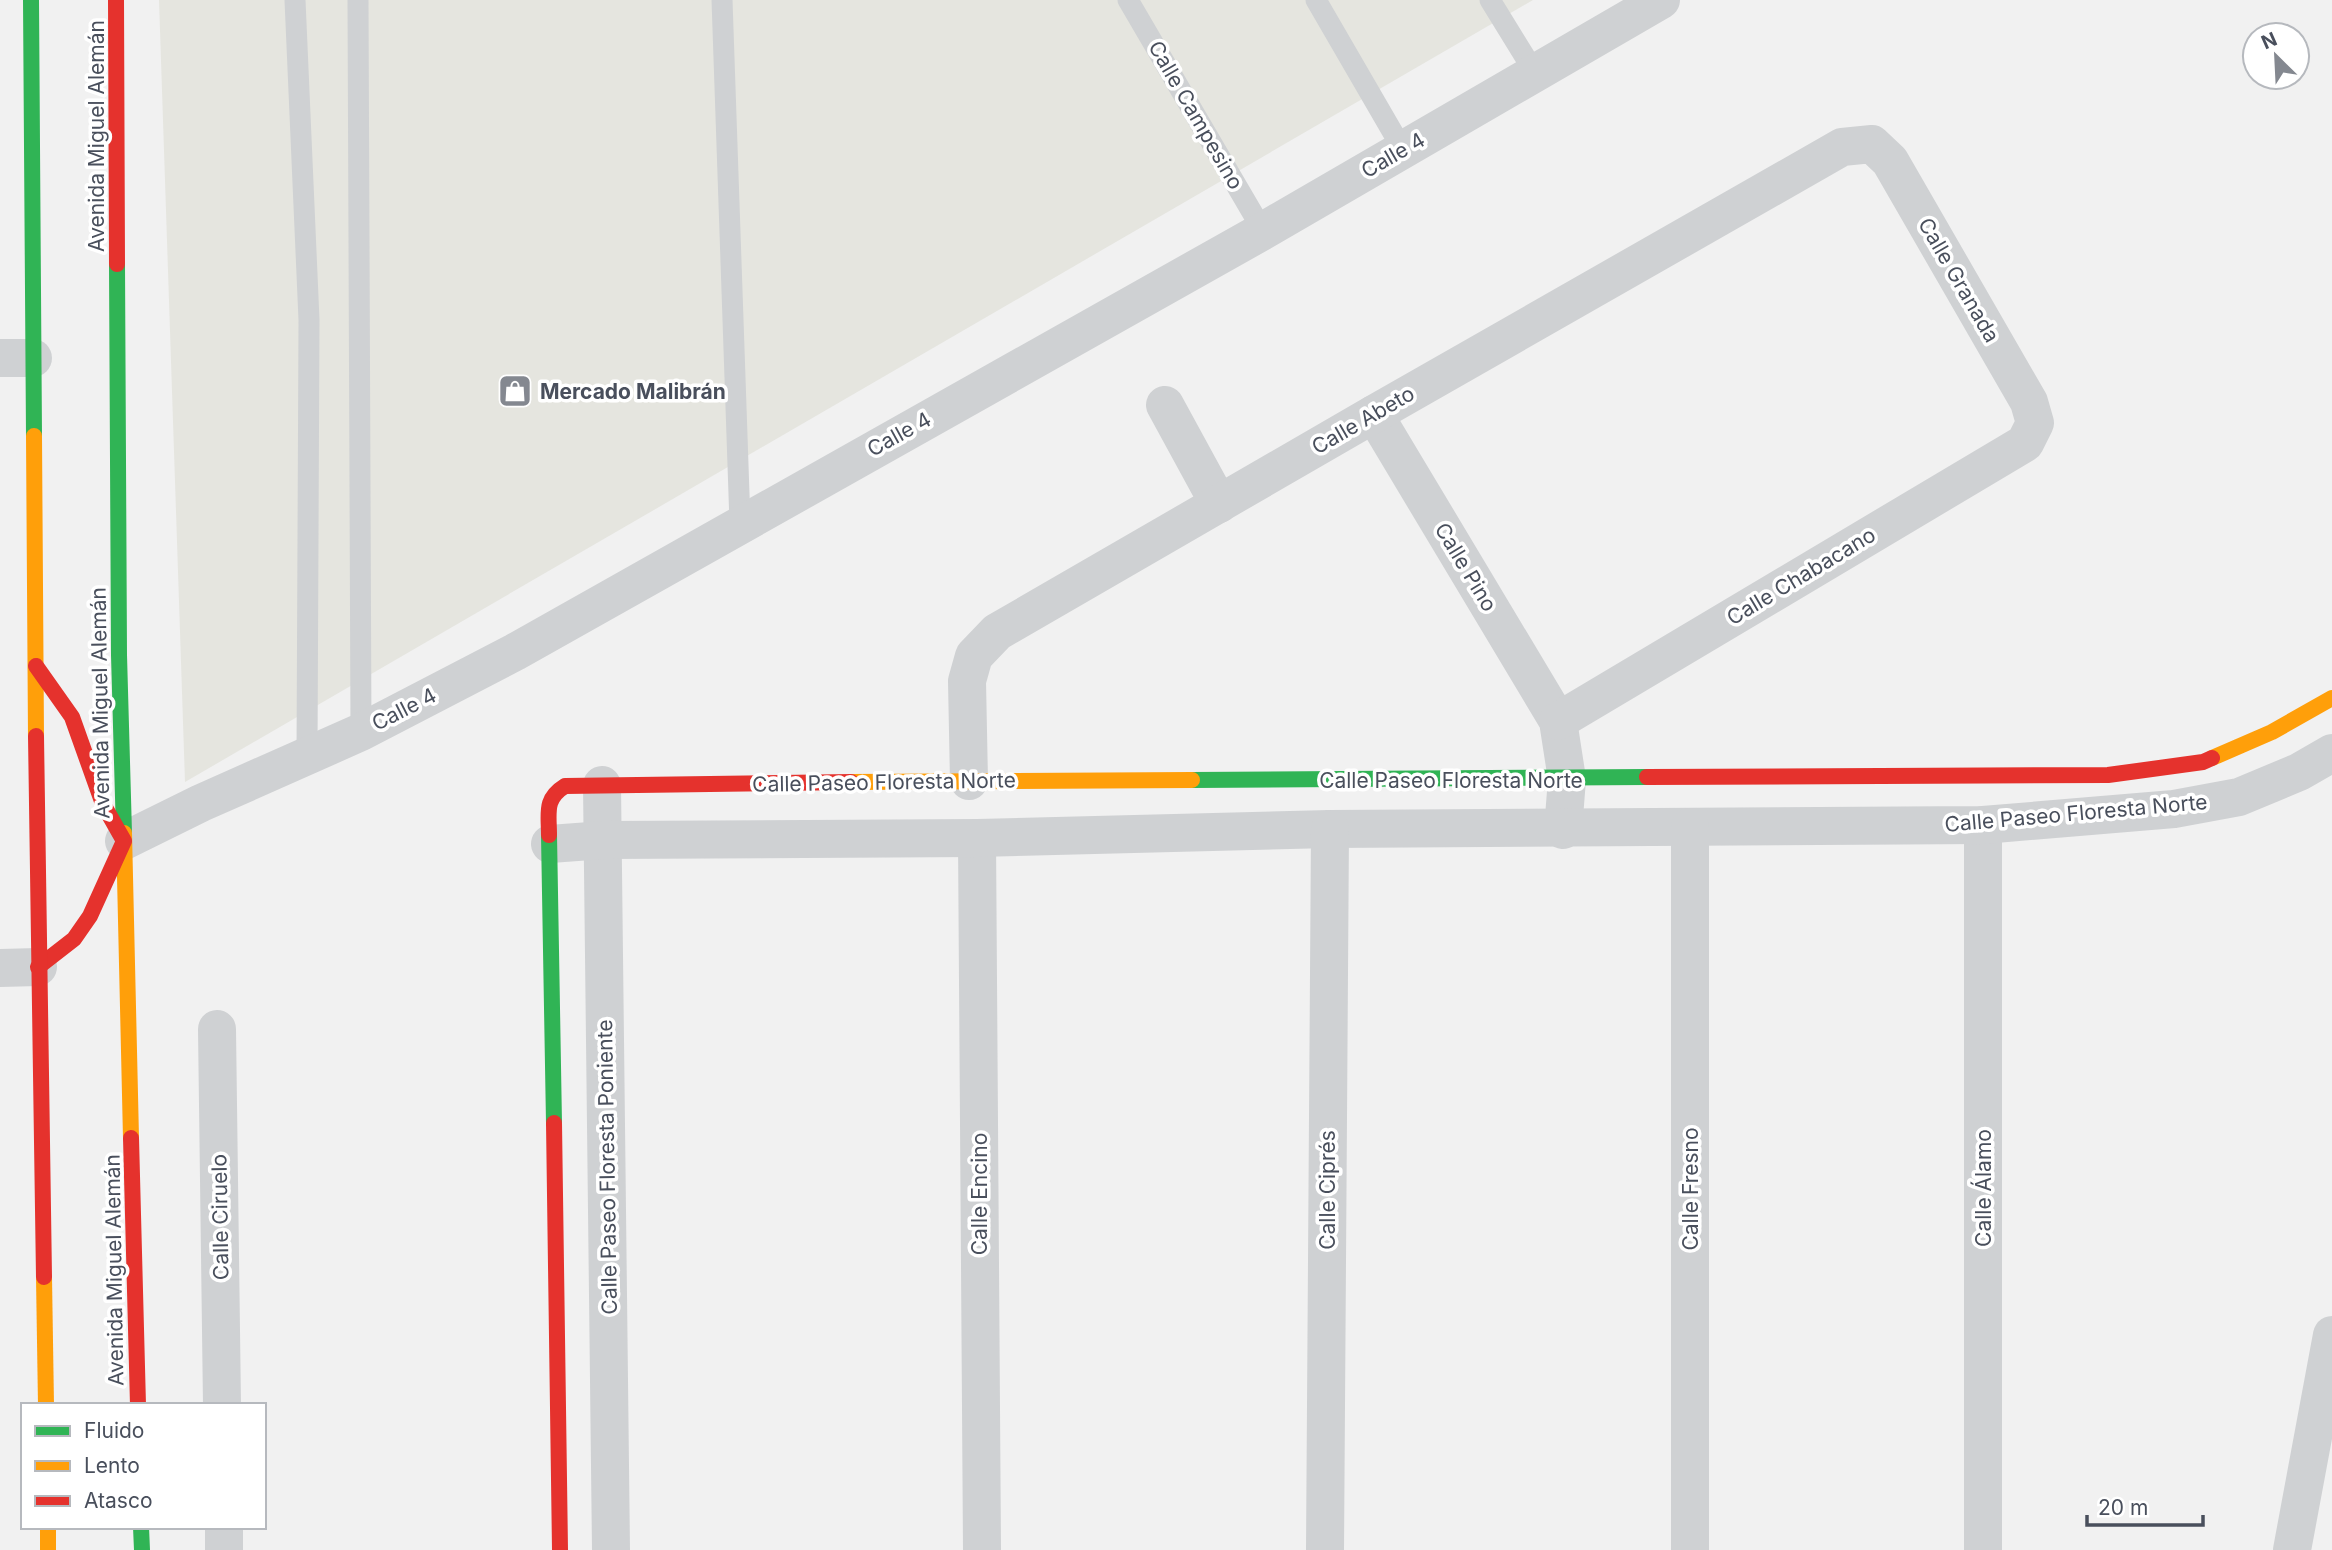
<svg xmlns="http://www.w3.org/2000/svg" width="2332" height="1550" viewBox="0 0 2332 1550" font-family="Inter,sans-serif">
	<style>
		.commercial { fill: #e5e5df }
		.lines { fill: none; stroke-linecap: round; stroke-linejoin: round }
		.lane { stroke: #cfd1d3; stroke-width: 21 }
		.street { stroke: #cfd1d3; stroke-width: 38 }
		.fast { stroke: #30b455; stroke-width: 16 }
		.slow { stroke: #ff9f0a; stroke-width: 16 }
		.jam { stroke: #e5322d; stroke-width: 16 }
		.labels { text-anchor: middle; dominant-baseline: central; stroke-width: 7; stroke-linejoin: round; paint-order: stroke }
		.street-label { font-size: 21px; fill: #494f5c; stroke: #fff }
		.poi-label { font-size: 21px; font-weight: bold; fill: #494f5c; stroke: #fff; text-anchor: start }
	</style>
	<rect width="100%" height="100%" fill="#f1f1f1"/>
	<!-- commercial -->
	<polygon class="commercial" points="159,0 1533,0 185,782"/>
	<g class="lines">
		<!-- lane -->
		<g class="lane">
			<polyline points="295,0 309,320 307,755"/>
			<polyline points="358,0 361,732"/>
			<polyline points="722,0 740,523"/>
			<polyline points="1128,0 1263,231"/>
			<polyline points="1316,0 1403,150"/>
			<polyline points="1490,0 1535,73"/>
		</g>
		<!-- street -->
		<g class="street">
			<polyline points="0,358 33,358"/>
			<polyline points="1165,405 1219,504"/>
			<polyline points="1374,414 1558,721 1567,779 1563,830"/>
			<polyline points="969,781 967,681 974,656 997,632 1374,414 1842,147 1872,144 1890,161 2029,402 2035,423 2025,443 1558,721"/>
			<polyline points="602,785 611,1550"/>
			<polyline points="1983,825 1983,1550"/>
			<polyline points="977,838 982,1550"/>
			<polyline points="124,841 201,803 361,732 515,652 1263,231 1661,0"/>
			<polyline points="550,844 604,840 977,838 1330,829 1983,825 2174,809 2239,797 2299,772 2332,753"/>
			<polyline points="0,968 38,967"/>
			<polyline points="217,1029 222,1405"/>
			<polyline points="224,1527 224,1550"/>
			<polyline points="1325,1550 1330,829"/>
			<polyline points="1690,1550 1690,827"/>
			<polyline points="2292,1550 2332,1335"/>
		</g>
		<!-- fast -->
		<g class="fast">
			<polyline points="31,0 34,436"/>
			<polyline points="117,264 119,655 124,833"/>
			<polyline points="1192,780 1647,777"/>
			<polyline points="549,835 554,1123"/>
			<polyline points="141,1527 142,1550"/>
		</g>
		<!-- slow -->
		<g class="slow">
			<polyline points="34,436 36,736"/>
			<polyline points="2212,758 2272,732 2332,698"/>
			<polyline points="851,782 1192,780"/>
			<polyline points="124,833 131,1138"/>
			<polyline points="44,1277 46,1405"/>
			<polyline points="48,1527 48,1550"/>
		</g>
		<!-- jam -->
		<g class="jam">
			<polyline points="116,0 117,264"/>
			<polyline points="36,666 72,717 103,804 124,841 90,916 74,939 38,967"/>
			<polyline points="36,736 44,1277"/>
			<polyline points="1647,777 2108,775 2203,762 2212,758"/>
			<path d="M549 835C549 813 544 799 565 786L851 782"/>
			<polyline points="554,1123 560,1550"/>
			<polyline points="131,1138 138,1405"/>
		</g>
	</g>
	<!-- icons -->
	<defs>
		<symbol id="shop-square" viewBox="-11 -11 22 22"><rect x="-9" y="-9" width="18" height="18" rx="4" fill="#848890" stroke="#fff"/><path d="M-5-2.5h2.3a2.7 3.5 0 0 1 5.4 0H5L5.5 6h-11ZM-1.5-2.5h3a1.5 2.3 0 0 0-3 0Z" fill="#fff"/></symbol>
	</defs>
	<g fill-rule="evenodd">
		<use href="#shop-square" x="496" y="372" width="38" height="38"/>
	</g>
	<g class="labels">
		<!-- street labels -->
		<g class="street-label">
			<text transform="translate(1196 115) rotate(60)">Calle Campesino</text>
			<text transform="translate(96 136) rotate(-90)">Avenida Miguel Alemán</text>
			<text transform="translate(1393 155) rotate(-30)">Calle 4</text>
			<text transform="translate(1959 280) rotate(60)">Calle Granada</text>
			<text transform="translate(1363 420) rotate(-30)">Calle Abeto</text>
			<text transform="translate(899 434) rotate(-29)">Calle 4</text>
			<text transform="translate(1466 567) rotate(59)">Calle Pino</text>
			<text transform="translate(1801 576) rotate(-31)">Calle Chabacano</text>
			<text transform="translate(100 703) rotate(-91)">Avenida Miguel Alemán</text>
			<text transform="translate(404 709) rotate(-27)">Calle 4</text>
			<text x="1451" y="780">Calle Paseo Floresta Norte</text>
			<text transform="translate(884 782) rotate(-1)">Calle Paseo Floresta Norte</text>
			<text transform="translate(2076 813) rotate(-5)">Calle Paseo Floresta Norte</text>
			<text transform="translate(607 1167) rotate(-91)">Calle Paseo Floresta Poniente</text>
			<text transform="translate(1983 1188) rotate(-90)">Calle Álamo</text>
			<text transform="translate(1690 1189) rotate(-90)">Calle Fresno</text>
			<text transform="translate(1327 1190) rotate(-90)">Calle Ciprés</text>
			<text transform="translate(979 1194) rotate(-90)">Calle Encino</text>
			<text transform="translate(220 1217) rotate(-91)">Calle Ciruelo</text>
			<text transform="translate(114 1270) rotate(-91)">Avenida Miguel Alemán</text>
		</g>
		<!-- poi labels -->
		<g class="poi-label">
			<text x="540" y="391">Mercado Malibrán</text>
		</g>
	</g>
	<!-- legend -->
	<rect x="21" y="1403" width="245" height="126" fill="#ffffff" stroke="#b6b9be" stroke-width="2"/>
	<rect x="35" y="1426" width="35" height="10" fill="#30b455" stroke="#b6b9be" stroke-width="2"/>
	<text x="84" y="1438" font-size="21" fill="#494f5c">Fluido</text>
	<rect x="35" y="1461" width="35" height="10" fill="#ff9f0a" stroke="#b6b9be" stroke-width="2"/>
	<text x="84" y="1473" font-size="21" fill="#494f5c">Lento</text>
	<rect x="35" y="1496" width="35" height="10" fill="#e5322d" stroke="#b6b9be" stroke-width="2"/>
	<text x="84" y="1508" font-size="21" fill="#494f5c">Atasco</text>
	<!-- north arrow -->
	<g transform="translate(2276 56) rotate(336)"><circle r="33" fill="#ffffff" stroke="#b6b9be" stroke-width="2"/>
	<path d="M0-5L12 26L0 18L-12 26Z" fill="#848890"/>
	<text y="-10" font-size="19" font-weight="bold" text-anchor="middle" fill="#494f5c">N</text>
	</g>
	<!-- scale -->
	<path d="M2087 1515v10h116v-10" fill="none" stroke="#494f5c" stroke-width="3.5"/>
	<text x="2098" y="1515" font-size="21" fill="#494f5c" stroke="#ffffff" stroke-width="5" paint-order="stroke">20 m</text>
</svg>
